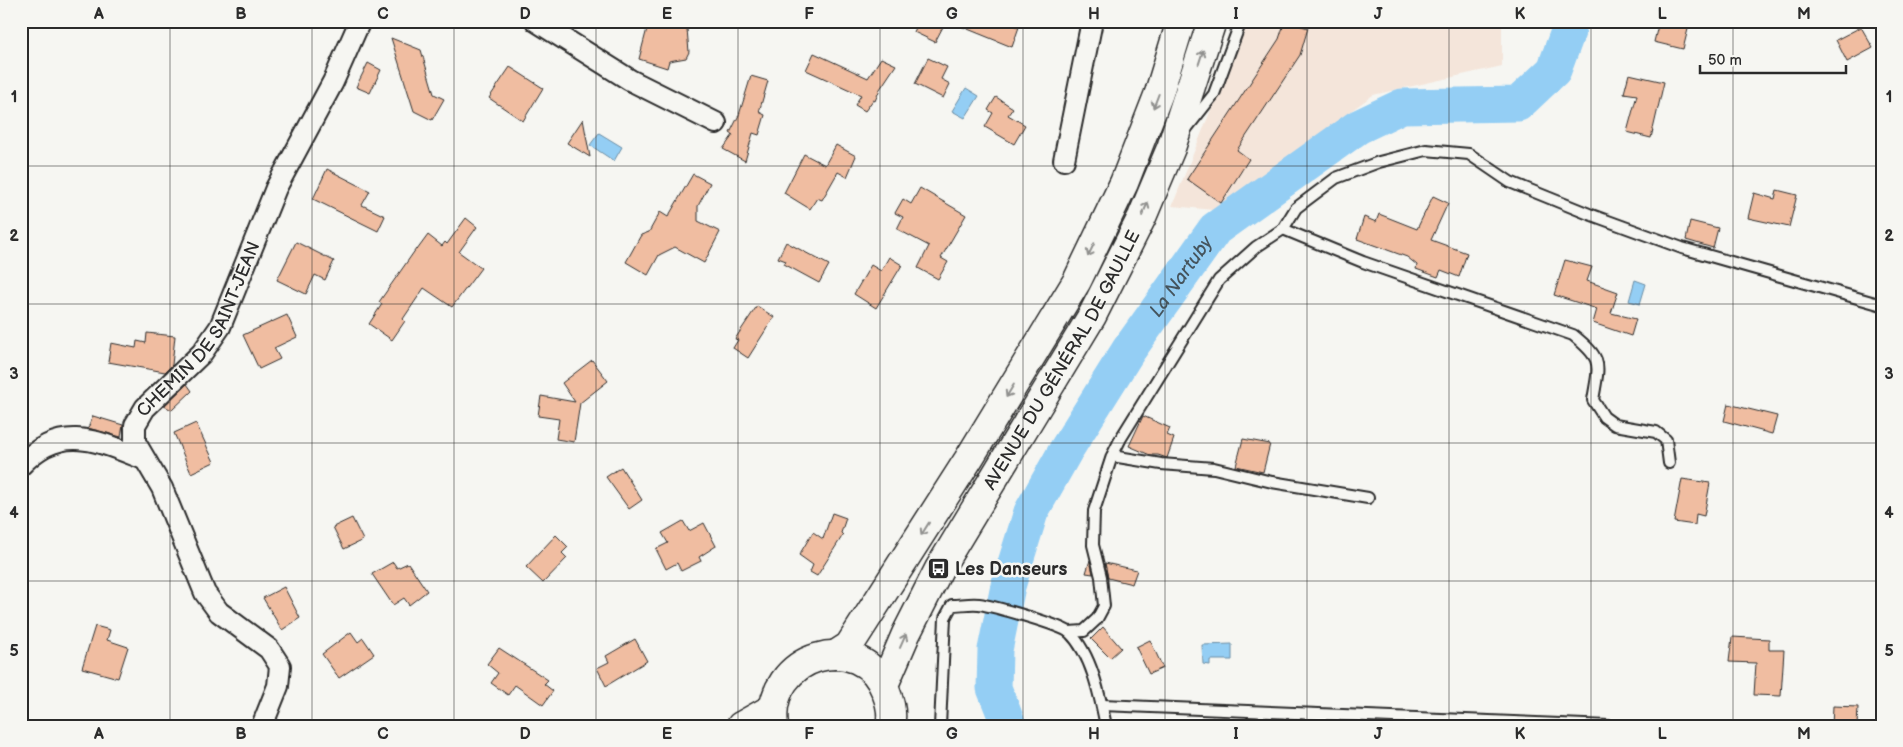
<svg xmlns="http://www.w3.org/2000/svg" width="1903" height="747" viewBox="0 0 1903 747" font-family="'Balsamiq Sans',sans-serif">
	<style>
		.built { fill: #f4e5da }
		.water { fill: #94cef4; stroke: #6a8da4 }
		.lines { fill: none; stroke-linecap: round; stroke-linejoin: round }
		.river { stroke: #94cef4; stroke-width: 35 }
		.building { fill: #f0bda1; stroke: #2b2b2b }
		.service-casing { stroke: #2b2b2b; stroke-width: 14 }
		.minor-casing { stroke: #2b2b2b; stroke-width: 24 }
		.primary-casing { stroke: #2b2b2b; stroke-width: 31 }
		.service { stroke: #f6f6f2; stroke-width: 10 }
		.minor { stroke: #f6f6f2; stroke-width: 20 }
		.primary { stroke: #f6f6f2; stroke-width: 28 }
		.oneway { stroke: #90908e }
		.grid { fill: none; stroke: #2b2b2b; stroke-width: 1; stroke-opacity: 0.55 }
		.labels { text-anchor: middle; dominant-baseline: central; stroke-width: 5; stroke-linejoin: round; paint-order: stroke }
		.street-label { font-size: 18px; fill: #2b2b2b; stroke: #f6f6f2 }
		.poi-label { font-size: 18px; font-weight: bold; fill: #2b2b2b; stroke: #f6f6f2; text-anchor: start }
		.water-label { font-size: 19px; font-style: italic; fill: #45545d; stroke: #f6f6f2 }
		.neatline { fill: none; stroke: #2b2b2b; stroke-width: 2 }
		.grid-label { font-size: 16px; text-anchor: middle; font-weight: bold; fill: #2b2b2b }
	</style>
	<rect width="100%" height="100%" fill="#f6f6f2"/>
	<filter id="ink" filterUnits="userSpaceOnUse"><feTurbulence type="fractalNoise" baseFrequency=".02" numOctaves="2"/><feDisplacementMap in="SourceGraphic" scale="10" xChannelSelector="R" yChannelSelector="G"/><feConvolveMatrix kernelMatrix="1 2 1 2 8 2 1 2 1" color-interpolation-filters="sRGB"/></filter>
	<g filter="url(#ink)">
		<!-- built -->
		<polygon class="built" points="1247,21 1502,21 1502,66 1373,95 1214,210 1172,206"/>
		<!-- water -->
		<g class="water">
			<polygon points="966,88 979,96 965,118 952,111"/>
			<polygon points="599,133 622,147 614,161 590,145"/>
			<polygon points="1635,280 1646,284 1640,304 1629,301"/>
			<polygon points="1232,644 1232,660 1210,660 1210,665 1203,664 1202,645"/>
		</g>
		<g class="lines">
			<!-- river -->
			<path class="river" id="s1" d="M1009 726 994 688 995 650 1008 586 1031 512 1066 450 1128 351 1215 229 1358 127 1402 106 1518 104 1554 70 1569 29 1567 21"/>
		</g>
		<!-- building -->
		<g class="building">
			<polygon points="649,21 679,21 678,26 687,29 689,52 686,58 669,61 667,68 639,59"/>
			<polygon points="919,21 946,21 935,42 914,32"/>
			<polygon points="948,21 1003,21 1019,27 1012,47"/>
			<polygon points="1285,21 1308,28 1300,55 1237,150 1249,159 1221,203 1187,179 1279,39"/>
			<polygon points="1659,21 1690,21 1683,49 1654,42"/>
			<polygon points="1861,27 1873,48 1847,62 1836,40"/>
			<polygon points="391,38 421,50 434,94 444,99 432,120 414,111"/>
			<polygon points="814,53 868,78 881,58 896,65 880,89 875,101 873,100 865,111 855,105 861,95 806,70"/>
			<polygon points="928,58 947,67 941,79 950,84 943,98 915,84"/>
			<polygon points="368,63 381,70 370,93 356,87"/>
			<polygon points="510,67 543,88 523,121 489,98"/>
			<polygon points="1629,74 1664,82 1651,138 1627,132 1637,95 1624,93"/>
			<polygon points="751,76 768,81 759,112 765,115 759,135 753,133 745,161 723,149 733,135 730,133 739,115"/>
			<polygon points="996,97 1013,108 1008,115 1025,125 1014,144 985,127 993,113 988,110"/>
			<polygon points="583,119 590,157 567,143"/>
			<polygon points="836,145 856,156 847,177 838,172 822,200 817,198 810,209 784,193 804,154 825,165"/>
			<polygon points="327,169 370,191 362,205 385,216 378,231 313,199"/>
			<polygon points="693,174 710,183 698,206 698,221 720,232 704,263 675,247 659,255 648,275 626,262 641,235 649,232 660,212 668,217"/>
			<polygon points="920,188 966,215 941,258 948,262 938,279 918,268 929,246 897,229 903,217 895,213 903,199 911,204"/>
			<polygon points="1777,190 1797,195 1789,227 1748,218 1754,193 1775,199"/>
			<polygon points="1433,196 1448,203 1431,240 1467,253 1459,277 1441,270 1438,277 1416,269 1417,265 1407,257 1357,239 1364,217 1376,222 1379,214 1417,229"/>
			<polygon points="466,218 477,227 459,252 481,268 452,307 424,288 403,319 405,321 392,340 369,324 382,304 379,302 416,249 417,250 428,235 442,246 445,242 447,244"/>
			<polygon points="1690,221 1718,228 1713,248 1686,240"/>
			<polygon points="296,242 334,261 325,280 315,275 306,294 277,280"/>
			<polygon points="786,242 829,265 819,283 784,264 786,261 778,258"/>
			<polygon points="889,257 902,265 876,308 854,294 871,265 881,271"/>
			<polygon points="1565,260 1592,267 1587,281 1618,292 1611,313 1636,319 1631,336 1593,323 1597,309 1554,295"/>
			<polygon points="757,306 774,317 748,358 733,348 738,340 735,339"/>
			<polygon points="287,315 297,337 274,348 280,359 259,369 243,335"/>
			<polygon points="147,333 175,336 172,365 165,372 108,362 111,343 136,348 137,341 146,343"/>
			<polygon points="592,360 608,381 580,403 574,442 556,439 559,419 538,416 541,396 575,402 562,383"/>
			<polygon points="187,384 192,391 172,410 164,406"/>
			<polygon points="1728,404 1777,416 1772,434 1724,421"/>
			<polygon points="93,416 123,425 121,437 88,428"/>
			<polygon points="1143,416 1170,428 1167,435 1174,438 1167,458 1158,455 1150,455 1129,446"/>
			<polygon points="196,423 214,462 191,473 174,433"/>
			<polygon points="1243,439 1270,444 1263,472 1236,466"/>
			<polygon points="621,467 642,500 629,509 606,477"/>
			<polygon points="1682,479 1710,483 1704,516 1696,514 1695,525 1674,522"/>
			<polygon points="832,513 846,518 841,533 843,535 817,576 810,572 813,565 799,555 813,532 823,539"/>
			<polygon points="352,518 363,540 344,549 333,527"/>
			<polygon points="683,521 689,531 704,523 716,546 699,557 701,561 681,571 677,563 666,569 656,549 668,543 662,533"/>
			<polygon points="556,535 568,547 562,553 567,558 543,583 526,567"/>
			<polygon points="1090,560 1093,574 1086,573"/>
			<polygon points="393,562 397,568 408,563 427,591 409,605 404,598 393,605 372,574"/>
			<polygon points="1105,563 1137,570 1132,584 1108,578"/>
			<polygon points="284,587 300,618 282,630 263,598"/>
			<polygon points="95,626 110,630 107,640 128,647 118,678 82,668"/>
			<polygon points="1103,627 1121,648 1110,658 1091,639"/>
			<polygon points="351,632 358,642 363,638 374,654 339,678 322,654"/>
			<polygon points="1732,637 1769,639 1769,650 1784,650 1781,696 1754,695 1756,663 1729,662"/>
			<polygon points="635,639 647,661 606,686 597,668 609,662 606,656"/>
			<polygon points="1150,640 1163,668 1149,674 1136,647"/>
			<polygon points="499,648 548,680 544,684 553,691 543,705 515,685 508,695 491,683 498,673 487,664"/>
			<polygon points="1833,706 1858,707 1857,726 1832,726"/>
		</g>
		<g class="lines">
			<defs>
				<g id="service">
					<polyline points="1187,128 1214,94 1241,21"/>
					<path d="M1283 229 1363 262 1573 335C1604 360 1599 363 1593 400L1604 417 1615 425 1656 432 1666 440 1669 463"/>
					<polyline points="1112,456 1161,464 1214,468 1272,482 1368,498"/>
					<polyline points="1069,632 1084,631 1097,619 1104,606 1101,577 1093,545 1094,511 1112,456 1121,438 1219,280 1256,247 1283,229 1296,208 1336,178 1379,162 1426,150 1469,154 1510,182 1589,214 1682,248 1882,305"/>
					<polyline points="1102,705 1609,726"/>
					<path d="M940 726 945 618 952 605C960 605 970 603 979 604 993 606 1062 625 1070 633 1092 655 1100 697 1106 726"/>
				</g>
				<g id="minor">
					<polyline points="536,21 630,80 716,123"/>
					<polyline points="1064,160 1092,21"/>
					<path d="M21 465C61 422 98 441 144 459"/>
					<path id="s2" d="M262 726 278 686 280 666 269 649 219 612 205 593 162 488 135 442V425L145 408 202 353 220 327 276 188 333 82 360 21"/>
				</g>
				<g id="primary">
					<polyline points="835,655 849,646 968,460 1077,281 1124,183 1159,93 1181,21"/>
					<path id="s3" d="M884 685 906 634 939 569 1092 316 1142 217 1171 148 1212 21"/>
					<polyline points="741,726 773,708"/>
					<path d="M774 726C764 655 862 626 886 692 890 702 893 714 890 726"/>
				</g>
			</defs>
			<!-- service casing -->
			<use href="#service" class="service-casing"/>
			<!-- minor casing -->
			<use href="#minor" class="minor-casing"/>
			<!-- primary casing -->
			<use href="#primary" class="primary-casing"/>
			<!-- service -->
			<use href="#service" class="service"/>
			<!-- minor -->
			<use href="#minor" class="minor"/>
			<!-- primary -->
			<use href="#primary" class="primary"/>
		</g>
		<!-- one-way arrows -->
		<defs><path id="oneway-shaft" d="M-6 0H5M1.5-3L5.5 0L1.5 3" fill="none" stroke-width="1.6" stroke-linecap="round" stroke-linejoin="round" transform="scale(1.25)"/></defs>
		<g class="oneway">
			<use href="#oneway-shaft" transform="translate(1201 57) rotate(-72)"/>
			<use href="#oneway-shaft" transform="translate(1156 101) rotate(111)"/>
			<use href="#oneway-shaft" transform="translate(1145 209) rotate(-67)"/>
			<use href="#oneway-shaft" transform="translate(1091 250) rotate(116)"/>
			<use href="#oneway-shaft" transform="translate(1010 391) rotate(121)"/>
			<use href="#oneway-shaft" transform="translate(925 529) rotate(122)"/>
			<use href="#oneway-shaft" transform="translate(903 641) rotate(-66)"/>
		</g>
	</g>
	<!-- grid -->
	<path class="grid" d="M170 21V726M312 21V726M454 21V726M596 21V726M738 21V726M880 21V726M1023 21V726M1165 21V726M1307 21V726M1449 21V726M1591 21V726M1733 21V726M21 166H1882M21 304H1882M21 443H1882M21 581H1882"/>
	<!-- icons -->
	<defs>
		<symbol id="bus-square" viewBox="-11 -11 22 22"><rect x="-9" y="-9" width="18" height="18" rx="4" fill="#2b2b2b" stroke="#f6f6f2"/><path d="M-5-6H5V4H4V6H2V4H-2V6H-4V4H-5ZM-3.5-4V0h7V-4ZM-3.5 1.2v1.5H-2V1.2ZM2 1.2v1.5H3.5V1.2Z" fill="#fff"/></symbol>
	</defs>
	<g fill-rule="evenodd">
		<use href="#bus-square" x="926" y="556" width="25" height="25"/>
	</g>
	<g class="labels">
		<!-- street labels -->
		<g class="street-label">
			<text stroke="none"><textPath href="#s2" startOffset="470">CHEMIN DE SAINT-JEAN</textPath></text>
			<text stroke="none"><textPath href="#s3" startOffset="371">AVENUE DU GÉNÉRAL DE GAULLE</textPath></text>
		</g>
		<!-- poi labels -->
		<g class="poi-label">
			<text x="955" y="569">Les Danseurs</text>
		</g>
		<!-- water labels -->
		<g class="water-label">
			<text stroke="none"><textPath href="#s1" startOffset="501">La Nartuby</textPath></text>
		</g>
	</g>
	<!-- margin -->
	<rect width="1903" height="747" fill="none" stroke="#f6f6f2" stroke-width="55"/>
	<!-- scale -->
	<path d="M1700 65v8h146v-8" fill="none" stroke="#2b2b2b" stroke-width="2.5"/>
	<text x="1708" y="65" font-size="15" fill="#2b2b2b" stroke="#f6f6f2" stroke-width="4" paint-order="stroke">50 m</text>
	<rect x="28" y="28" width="1848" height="692" class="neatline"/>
	<g class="grid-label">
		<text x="99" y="19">A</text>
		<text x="241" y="19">B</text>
		<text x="383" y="19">C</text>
		<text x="525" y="19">D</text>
		<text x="667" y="19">E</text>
		<text x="809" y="19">F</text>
		<text x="952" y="19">G</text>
		<text x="1094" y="19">H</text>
		<text x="1236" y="19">I</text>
		<text x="1378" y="19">J</text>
		<text x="1520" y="19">K</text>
		<text x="1662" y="19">L</text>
		<text x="1804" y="19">M</text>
		<text x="14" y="102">1</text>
		<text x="1889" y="102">1</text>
		<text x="14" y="241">2</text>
		<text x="1889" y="241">2</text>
		<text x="14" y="379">3</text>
		<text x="1889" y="379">3</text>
		<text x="14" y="518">4</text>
		<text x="1889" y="518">4</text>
		<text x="14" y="656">5</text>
		<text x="1889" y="656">5</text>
		<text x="99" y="739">A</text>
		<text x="241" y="739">B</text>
		<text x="383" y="739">C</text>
		<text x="525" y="739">D</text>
		<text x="667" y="739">E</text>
		<text x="809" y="739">F</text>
		<text x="952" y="739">G</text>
		<text x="1094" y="739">H</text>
		<text x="1236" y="739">I</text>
		<text x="1378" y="739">J</text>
		<text x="1520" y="739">K</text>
		<text x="1662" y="739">L</text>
		<text x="1804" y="739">M</text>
	</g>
</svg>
